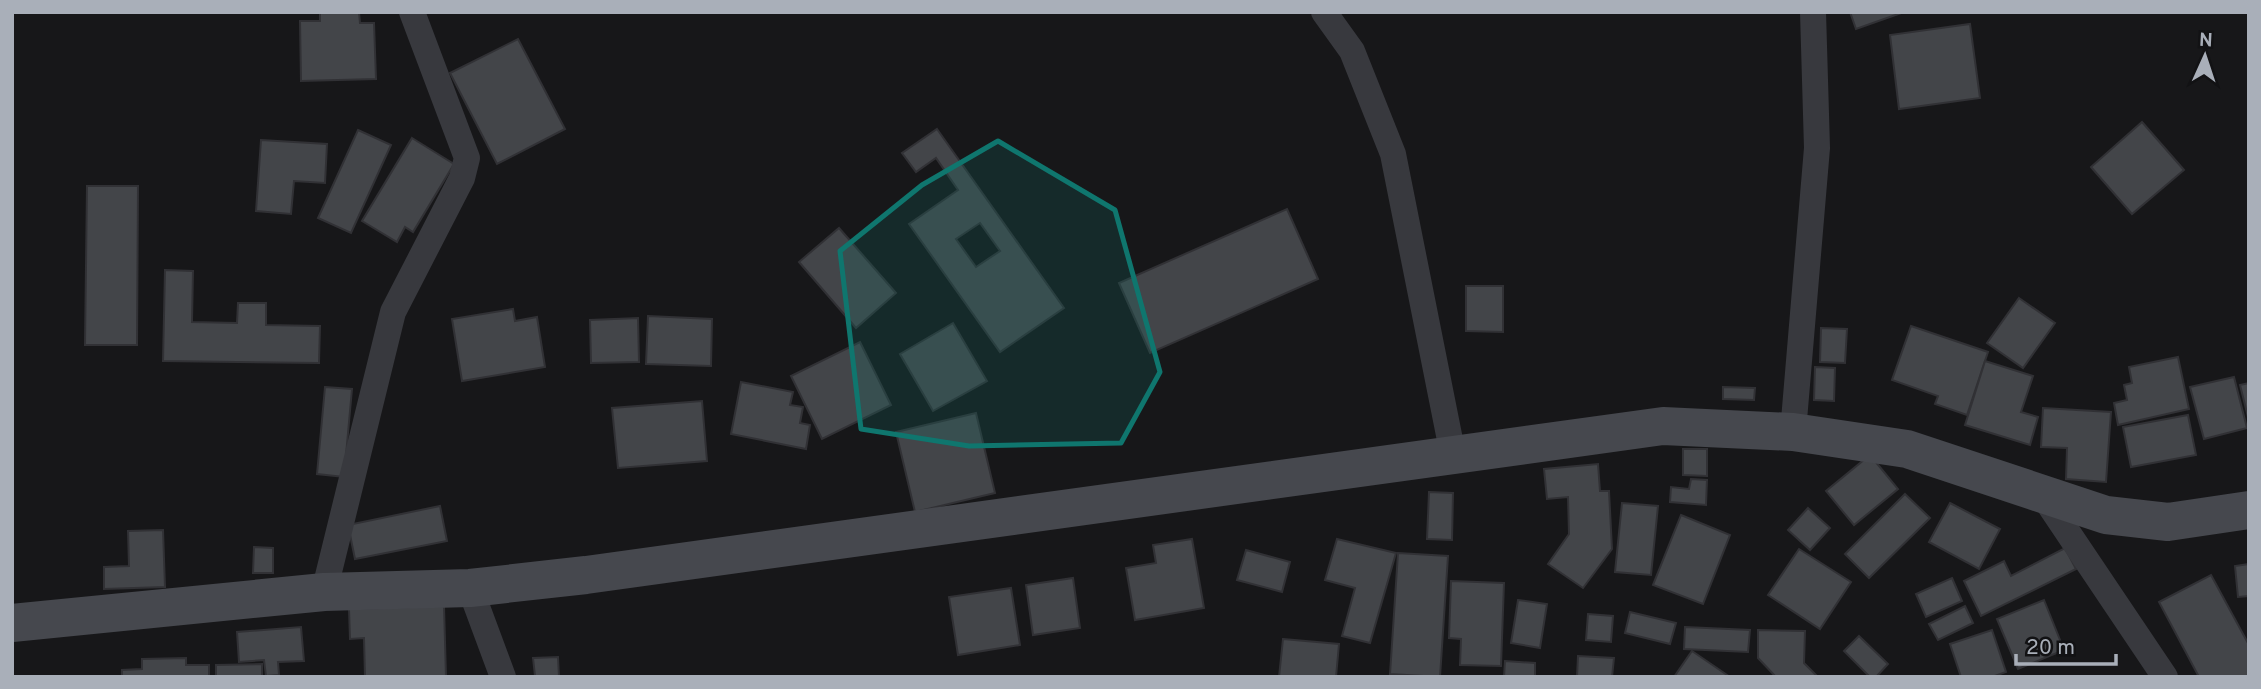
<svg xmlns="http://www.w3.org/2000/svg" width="2261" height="689" viewBox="0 0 2261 689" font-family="Overpass,sans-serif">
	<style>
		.building { fill: #434549; stroke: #313135; stroke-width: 2; fill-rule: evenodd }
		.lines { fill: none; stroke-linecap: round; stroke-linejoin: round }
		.street { stroke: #38393e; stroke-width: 26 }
		.secondary { stroke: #46484e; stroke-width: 38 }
		.marked { fill: #0f766e; fill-opacity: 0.2; stroke: #0f766e; stroke-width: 5; stroke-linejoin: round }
	</style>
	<rect width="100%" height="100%" fill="#171719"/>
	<!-- building -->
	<g class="building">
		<polygon points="320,12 359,12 360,23 374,23 376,79 301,81 300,21 320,21"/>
		<polygon points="1850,12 1904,12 1856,29"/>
		<polygon points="1970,24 1980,98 1899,109 1890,35"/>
		<polygon points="518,39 565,129 497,164 450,73"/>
		<polygon points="2142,122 2184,170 2132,214 2091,167"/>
		<path d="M937 129 1064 308 1000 352 909 224 958 190 936 158 916 172 902 153ZM980 223 1000 251 976 267 956 239Z"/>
		<polygon points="358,130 391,145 351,233 318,218"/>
		<polygon points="412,138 454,164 413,232 405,227 397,242 362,221"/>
		<polygon points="261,140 327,144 325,183 294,181 291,214 256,211"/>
		<polygon points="87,186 138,186 137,345 85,345"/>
		<polygon points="1287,209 1318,279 1150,353 1119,283"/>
		<polygon points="839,228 896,293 856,328 799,262"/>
		<polygon points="165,270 193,271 192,322 237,323 238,303 266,303 266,325 320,326 319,363 163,361"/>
		<polygon points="1466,286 1503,286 1503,332 1466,331"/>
		<polygon points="2019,298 2055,323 2023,368 1987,343"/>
		<polygon points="513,309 515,321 537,317 545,367 462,381 452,319"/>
		<polygon points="648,316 712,319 711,366 646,364"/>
		<polygon points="638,318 639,362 591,363 590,320"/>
		<polygon points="953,323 987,381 933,411 900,354"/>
		<polygon points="1911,326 1988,352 1967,415 1935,404 1938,396 1892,380"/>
		<polygon points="1821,328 1847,329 1845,363 1820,362"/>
		<polygon points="860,342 891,405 822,439 791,376"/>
		<polygon points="2178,357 2189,409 2118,425 2114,403 2127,400 2124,385 2132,383 2129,367"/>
		<polygon points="1985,361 2033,376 2021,412 2038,417 2030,445 1965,425"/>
		<polygon points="1815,367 1835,368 1834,401 1814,400"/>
		<polygon points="2234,377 2247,428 2204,439 2190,387"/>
		<polygon points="741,382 793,392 790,405 803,407 800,423 810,425 806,449 731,434"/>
		<polygon points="2249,383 2249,421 2240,385"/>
		<polygon points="325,387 352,389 344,477 317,474"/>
		<polygon points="1723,387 1755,388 1754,400 1723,399"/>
		<polygon points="702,401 707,461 618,468 612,408"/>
		<polygon points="2043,408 2111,412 2106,482 2066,479 2067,448 2041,447"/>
		<polygon points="976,413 995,493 915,512 896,432"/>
		<polygon points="2188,415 2196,455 2131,467 2123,427"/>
		<polygon points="1683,449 1707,449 1707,476 1683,475"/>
		<polygon points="1870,455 1898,489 1854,525 1826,491"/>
		<polygon points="1598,464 1600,491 1609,491 1612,549 1583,588 1548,564 1569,534 1568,497 1547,499 1544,469"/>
		<polygon points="1691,479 1707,480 1706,505 1670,502 1671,487 1689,489"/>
		<polygon points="1429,492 1453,493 1452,540 1427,539"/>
		<polygon points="1905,494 1930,518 1869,578 1845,554"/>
		<polygon points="1622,503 1658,506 1651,575 1615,572"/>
		<polygon points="1950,503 2000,529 1979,569 1929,542"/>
		<polygon points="440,506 447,541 355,559 348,525"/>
		<polygon points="1808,508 1830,528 1810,550 1788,530"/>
		<polygon points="1681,515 1730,535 1703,604 1653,585"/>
		<polygon points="163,530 165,587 104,589 104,567 129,566 128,531"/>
		<polygon points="1192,539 1204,608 1135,620 1126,568 1156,563 1153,545"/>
		<polygon points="1337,539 1396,553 1370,643 1342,636 1355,588 1325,580"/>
		<polygon points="254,547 273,548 273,573 253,573"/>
		<polygon points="2065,548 2076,569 1981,616 1964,581 2004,561 2011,576"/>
		<polygon points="1799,549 1851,582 1820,629 1768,595"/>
		<polygon points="1246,550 1290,562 1282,592 1237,580"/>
		<polygon points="1398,553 1448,556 1440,677 1390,674"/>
		<polygon points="2249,564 2249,596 2238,597 2235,566"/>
		<polygon points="2211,575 2249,645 2249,677 2199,677 2159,602"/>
		<polygon points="1073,578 1080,628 1033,635 1026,585"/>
		<polygon points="1952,578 1962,601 1926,617 1916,594"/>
		<polygon points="1451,581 1504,583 1501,666 1460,665 1461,639 1449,638"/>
		<polygon points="1011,588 1020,645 958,655 949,597"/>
		<polygon points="1518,600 1547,604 1540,648 1511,643"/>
		<polygon points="2044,600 2064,650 2018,669 1997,619"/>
		<polygon points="444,606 446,677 365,677 364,638 350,639 349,609"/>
		<polygon points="1965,606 1973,623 1938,640 1929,624"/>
		<polygon points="1630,612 1676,623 1670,644 1625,633"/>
		<polygon points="1588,614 1613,616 1611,642 1586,640"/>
		<polygon points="301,627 304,661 278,662 279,675 266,676 264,660 239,662 237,632"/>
		<polygon points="1685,627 1750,630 1748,652 1684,649"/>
		<polygon points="1758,630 1805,631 1804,663 1818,677 1776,677 1758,658"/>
		<polygon points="1992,630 2006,672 1992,677 1961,677 1950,644"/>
		<polygon points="1859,636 1888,664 1876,677 1870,677 1844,651"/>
		<polygon points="1283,639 1339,644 1336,677 1279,677"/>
		<polygon points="1692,651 1730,677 1674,677"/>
		<polygon points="1578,656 1614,658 1612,677 1577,677"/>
		<polygon points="558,657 559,677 527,677 535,676 533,658"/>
		<polygon points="186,658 186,665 209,665 209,677 122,677 122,670 142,669 142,659"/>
		<polygon points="1505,661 1535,663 1535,677 1504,677"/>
		<polygon points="262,664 262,677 216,677 216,665"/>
	</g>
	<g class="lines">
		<!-- street -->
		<g class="street">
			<polyline points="1324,12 1352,51 1393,154 1453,455"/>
			<polyline points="1793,432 1817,148 1813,12"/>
			<polyline points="2044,497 2165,677"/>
			<polyline points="470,588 503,677"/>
			<polyline points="324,592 393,312 462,178 467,158 412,12"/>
		</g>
		<!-- secondary -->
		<polyline class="secondary" points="12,623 324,592 470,588 586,575 1663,426 1793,432 1907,449 2106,515 2168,522 2249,510"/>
	</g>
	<!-- marked area -->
	<path class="marked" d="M998 141 1115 210 1160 372 1121 443 969 446 861 429 840 251 922 185Z"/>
	<!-- border -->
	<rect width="2261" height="689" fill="none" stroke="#a9afb9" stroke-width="28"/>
	<!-- north arrow -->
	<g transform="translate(2205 56) rotate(3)" stroke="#121214" stroke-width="5" paint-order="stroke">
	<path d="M0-5L12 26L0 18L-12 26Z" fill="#a9afb9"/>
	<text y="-10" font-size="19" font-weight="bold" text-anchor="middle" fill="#a9afb9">N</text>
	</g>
	<!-- scale -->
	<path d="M2016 654v10h100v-10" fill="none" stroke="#a9afb9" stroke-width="3.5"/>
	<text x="2026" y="654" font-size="21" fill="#a9afb9" stroke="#121214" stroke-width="5" paint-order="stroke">20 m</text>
</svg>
